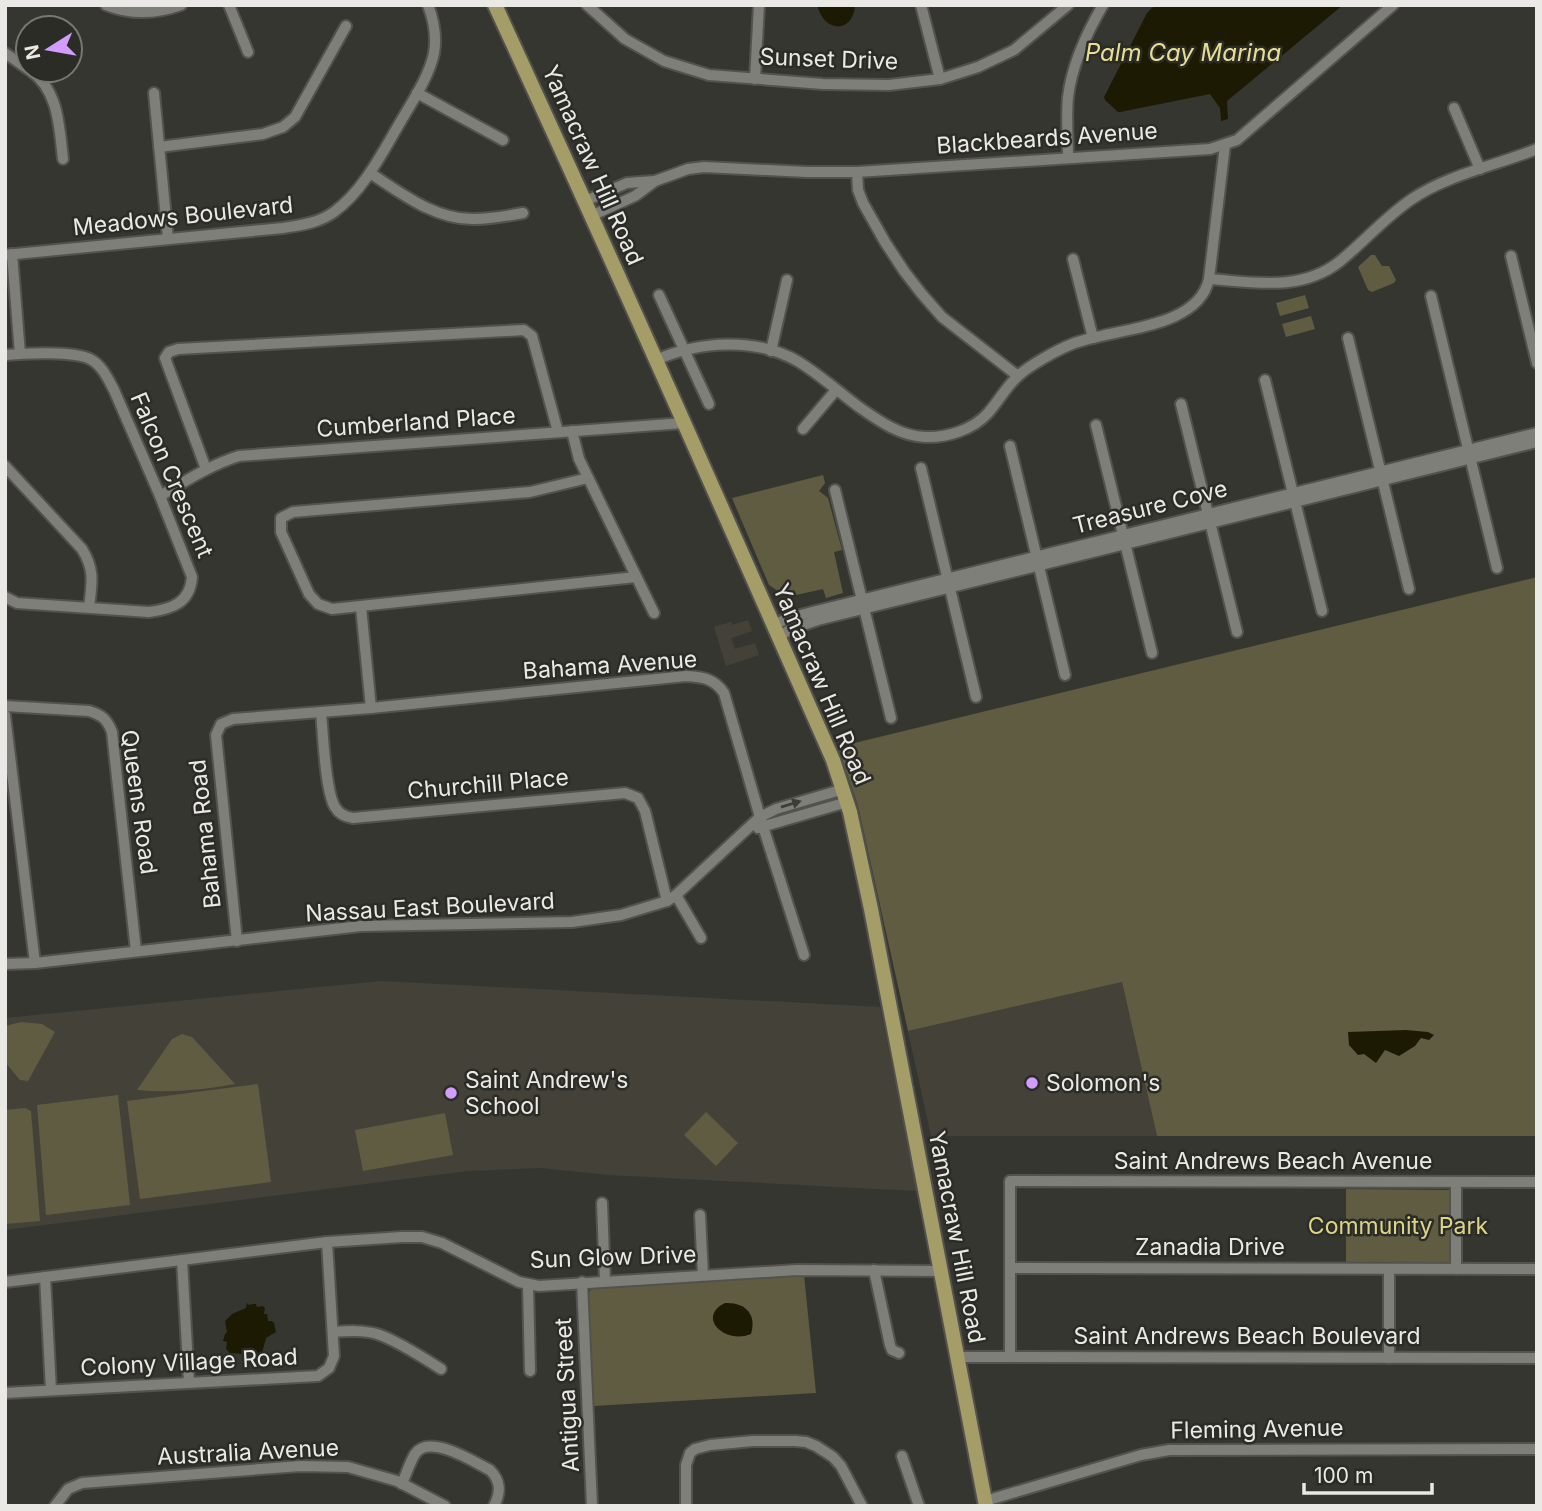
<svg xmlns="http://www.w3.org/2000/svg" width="1542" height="1511" viewBox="0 0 1542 1511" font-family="Inter,sans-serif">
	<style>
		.built { fill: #444238 }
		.green { fill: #605c41 }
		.water { fill: #1d1a03 }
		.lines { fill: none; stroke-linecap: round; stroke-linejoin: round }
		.minor-casing { stroke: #53524e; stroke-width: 14 }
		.major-casing { stroke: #53524e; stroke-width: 18 }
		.minor { stroke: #7f7f79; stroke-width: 10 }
		.major { stroke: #a49d68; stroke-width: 14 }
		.oneway { fill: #3d3d37 }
		.poi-dot { fill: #d19dfe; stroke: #2c2c27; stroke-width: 2.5 }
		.labels { text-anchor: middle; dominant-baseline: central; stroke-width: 5; stroke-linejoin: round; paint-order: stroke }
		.street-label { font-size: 23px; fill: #eae9e6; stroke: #2c2c27 }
		.poi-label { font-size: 23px; fill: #eae9e6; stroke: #2c2c27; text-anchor: start }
		.park-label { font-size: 23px; fill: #ded489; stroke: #2c2c27 }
		.water-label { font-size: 24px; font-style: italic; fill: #e8de93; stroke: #2c2c27 }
	</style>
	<rect width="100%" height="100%" fill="#363631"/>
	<!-- built -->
	<g class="built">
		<polygon points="748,620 752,631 731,638 735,649 755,643 759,655 726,666 714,627 731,622 732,625"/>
		<polygon points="381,981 880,1007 917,1191 609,1175 541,1168 467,1171 5,1230 5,1018"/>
		<polygon points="1122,982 1157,1136 931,1136 908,1031"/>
	</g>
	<!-- green -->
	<g class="green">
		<polygon points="1371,255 1375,255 1382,266 1389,266 1396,280 1394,283 1372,292 1368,290 1358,267"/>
		<polygon points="1305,295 1309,308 1280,316 1276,303"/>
		<polygon points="1311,316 1315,329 1286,337 1282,324"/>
		<polygon points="823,475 825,483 819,491 828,498 842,550 834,552 843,593 826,598 823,589 787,597 769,585 732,498"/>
		<polygon points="1537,577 1537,1136 1157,1136 1122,982 908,1031 858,806 838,747"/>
		<polygon points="21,1022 42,1024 55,1032 28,1081 20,1080 5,1062 5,1026"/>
		<path d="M182 1034 192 1037 235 1084C202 1090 170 1093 137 1090L172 1039Z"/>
		<polygon points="258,1084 271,1182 140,1199 127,1101"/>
		<polygon points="118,1095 130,1205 46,1215 37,1105"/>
		<polygon points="25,1108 31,1111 40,1221 5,1224 5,1110"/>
		<polygon points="706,1112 738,1143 716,1166 684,1135"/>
		<polygon points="445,1113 453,1155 363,1171 355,1130"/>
		<polygon points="1346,1189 1450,1190 1450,1263 1346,1262"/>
		<polygon points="804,1275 816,1393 593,1406 586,1295 593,1288"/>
	</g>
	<!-- water -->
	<g class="water">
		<path d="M817 5H855C854 32 825 35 817 5Z"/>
		<polygon points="1155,5 1343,5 1227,101 1228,119 1221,121 1220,108 1210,94 1120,112 1118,112 1105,100 1104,97 1147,13"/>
		<polygon points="1406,1030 1428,1032 1434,1035 1429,1040 1421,1038 1415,1046 1399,1056 1385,1050 1376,1063 1364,1054 1358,1055 1349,1045 1348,1032"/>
		<polygon points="247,1303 249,1305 253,1304 256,1304 257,1307 263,1306 265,1308 264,1314 267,1314 268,1321 272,1321 274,1323 276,1332 266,1338 262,1353 257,1355 255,1352 250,1352 247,1355 245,1354 244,1357 243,1354 232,1353 229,1356 229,1352 226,1349 227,1342 223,1341 225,1334 227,1332 225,1321 232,1314 246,1308"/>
		<path d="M725 1303C745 1302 757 1314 751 1334 725 1345 696 1317 725 1303Z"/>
	</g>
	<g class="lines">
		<defs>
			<g id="minor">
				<path d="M106 5C131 15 156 14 181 5"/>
				<polyline points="229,5 248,52"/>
				<polyline points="587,5 625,39 664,61 709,75 823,84 889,85 940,79 978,67 1014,50 1068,5"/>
				<polyline points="921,5 940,79"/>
				<polyline points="5,53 28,69"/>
				<path d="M30 70C59 91 59 126 63 159"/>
				<polyline points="755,79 759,5"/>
				<polyline points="154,93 168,239"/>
				<polyline points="417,93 503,140"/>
				<polyline points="1454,108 1480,169"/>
				<polyline points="159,147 263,134 283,127 295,117 346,26"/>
				<path d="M1068 158C1068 138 1066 117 1068 97 1072 64 1086 34 1103 5"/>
				<polyline points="857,172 858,190 863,203 885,242 904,271 921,293 942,317 1018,376"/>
				<path d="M370 173C401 193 435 220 474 219 490 219 507 216 523 213"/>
				<polyline points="585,201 627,183 655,181"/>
				<polyline points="591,216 635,196 655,181 688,169 704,167 807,172 857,172 1210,149 1237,140 1393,5"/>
				<polyline points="12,254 20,354"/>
				<path d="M5 255 283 228C301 225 319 223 334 212 364 190 382 153 401 121 413 100 429 77 434 53 437 36 434 21 428 5"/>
				<polyline points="1511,256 1537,363"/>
				<polyline points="1073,259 1093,338"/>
				<path d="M1209 279C1253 282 1301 292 1339 262 1364 242 1385 217 1412 199 1447 175 1497 165 1537 149"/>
				<polyline points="659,295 709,404"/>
				<polyline points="1431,296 1497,568"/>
				<polyline points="1348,338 1409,589"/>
				<polyline points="771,351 787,280"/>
				<path d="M5 355C25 353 74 351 90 359 102 365 108 379 114 390L160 496 192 577C190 603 172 609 149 612L17 603 5 597"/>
				<path d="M656 360C699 341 757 337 799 362 820 375 839 392 859 407 879 421 900 436 925 437 946 438 973 430 988 413 998 402 1006 387 1018 376 1030 365 1057 350 1072 344 1112 328 1198 330 1209 279L1225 145"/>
				<polyline points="1265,380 1322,611"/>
				<polyline points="1181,404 1237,632"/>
				<polyline points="1096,425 1152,653"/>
				<polyline points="803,429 836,390"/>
				<polyline points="572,431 579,459 654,613"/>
				<polyline points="1010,446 1065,675"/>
				<path d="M5 466 82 549C95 570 92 583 89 607"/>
				<polyline points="921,468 976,697"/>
				<polyline points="206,469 165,358 169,352 178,349 524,330 532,336 558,432"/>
				<polyline points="588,478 530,492 293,512 281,518 281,532 309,594 318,604 332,609 636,577"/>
				<polyline points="835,490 891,718"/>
				<path d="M160 496C186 481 210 465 239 456L684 423"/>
				<polyline points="361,607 371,708"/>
				<polyline points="773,625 789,618 816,611 1537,433"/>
				<polyline points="778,636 794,628 818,620 1537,442"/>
				<path d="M5 706 89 711C102 715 107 719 112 732L136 951"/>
				<path d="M321 712C323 732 325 791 335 807 339 814 346 817 353 818L625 793 638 798 645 811 667 901"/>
				<polyline points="5,715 35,963"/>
				<polyline points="758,828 847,802"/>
				<polyline points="676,895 701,938"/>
				<path d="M237 941 216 735 221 724 233 719 371 708 686 676C702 677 714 678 724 693L760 817 804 955"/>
				<polyline points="5,964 35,963 361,926 572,922 621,915 667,901 676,895 760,817 776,809 844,789"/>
				<polyline points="602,1203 605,1281"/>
				<polyline points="700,1215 703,1275"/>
				<polyline points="182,1260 189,1383"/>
				<polyline points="1010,1268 1537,1269"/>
				<polyline points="1389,1269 1389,1358"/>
				<polyline points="1456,1269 1456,1182"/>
				<polyline points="874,1270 890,1345 892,1350 899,1353"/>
				<polyline points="45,1277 51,1390"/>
				<polyline points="5,1282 327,1242 402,1237 422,1237 442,1243 519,1282 539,1286 797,1270 941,1271"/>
				<polyline points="582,1282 592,1506"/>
				<polyline points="528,1285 530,1371"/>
				<path d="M333 1332C348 1331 363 1330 377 1334 396 1340 424 1358 441 1369"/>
				<polyline points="958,1357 1537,1358"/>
				<polyline points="1010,1357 1010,1181 1537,1182"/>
				<polyline points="5,1393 318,1376 329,1368 334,1356 327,1242"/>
				<polyline points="902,1456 919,1506"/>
				<path d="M402 1484C406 1474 410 1462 415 1454 429 1433 474 1462 490 1470 501 1481 501 1492 494 1506"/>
				<polyline points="985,1501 1141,1455 1169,1450 1537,1449"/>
				<polyline points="55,1506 68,1489 82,1483 300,1466 348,1467 397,1481 445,1506"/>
				<polyline points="686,1506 686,1465 690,1453 695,1449 710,1445 753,1441 795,1441 806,1442 816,1446 833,1457 841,1466 862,1506"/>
			</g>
			<path id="major" d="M495 5C611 256 722 508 833 760L850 812 871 909 986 1506"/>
		</defs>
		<!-- minor casing -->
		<use href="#minor" class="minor-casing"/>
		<!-- major casing -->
		<use href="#major" class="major-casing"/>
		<!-- minor -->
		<use href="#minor" class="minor"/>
		<!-- major -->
		<use href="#major" class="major"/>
	</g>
	<!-- one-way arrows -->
	<defs><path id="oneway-solid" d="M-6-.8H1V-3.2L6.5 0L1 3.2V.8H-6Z" transform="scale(1.75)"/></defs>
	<use class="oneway" href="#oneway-solid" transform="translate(791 804) rotate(-17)"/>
	<!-- markers -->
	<g class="poi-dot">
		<circle cx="1032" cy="1083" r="7"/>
		<circle cx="451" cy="1093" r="7"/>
	</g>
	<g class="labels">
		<!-- street labels -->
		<g class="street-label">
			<text transform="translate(829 59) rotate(2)">Sunset Drive</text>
			<text transform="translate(1047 138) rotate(-4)">Blackbeards Avenue</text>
			<text transform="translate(593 165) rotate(66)">Yamacraw Hill Road</text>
			<text transform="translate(183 216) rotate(-6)">Meadows Boulevard</text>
			<text transform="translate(416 422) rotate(-4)">Cumberland Place</text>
			<text transform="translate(172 475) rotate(67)">Falcon Crescent</text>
			<text transform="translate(1150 507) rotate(-14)">Treasure Cove</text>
			<text transform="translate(610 665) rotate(-4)">Bahama Avenue</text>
			<text transform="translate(822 684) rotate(67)">Yamacraw Hill Road</text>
			<text transform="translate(488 784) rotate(-5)">Churchill Place</text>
			<text transform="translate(139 802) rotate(82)">Queens Road</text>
			<text transform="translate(205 834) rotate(-96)">Bahama Road</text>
			<text transform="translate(430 907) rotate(-3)">Nassau East Boulevard</text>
			<text x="1273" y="1161">Saint Andrews Beach Avenue</text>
			<text transform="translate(957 1237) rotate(79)">Yamacraw Hill Road</text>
			<text x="1210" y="1247">Zanadia Drive</text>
			<text transform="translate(613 1257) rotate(-2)">Sun Glow Drive</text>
			<text x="1247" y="1336">Saint Andrews Beach Boulevard</text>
			<text transform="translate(189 1362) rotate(-3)">Colony Village Road</text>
			<text transform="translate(567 1395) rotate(-93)">Antigua Street</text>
			<text transform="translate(1257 1429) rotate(-1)">Fleming Avenue</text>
			<text transform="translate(248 1452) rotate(-3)">Australia Avenue</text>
		</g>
		<!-- poi labels -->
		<g class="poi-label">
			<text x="465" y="1080">Saint Andrew's<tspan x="465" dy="26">School</tspan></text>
			<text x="1046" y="1083">Solomon's</text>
		</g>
		<!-- park labels -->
		<g class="park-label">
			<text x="1398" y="1226">Community Park</text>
		</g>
		<!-- water labels -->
		<g class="water-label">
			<text x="1183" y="52">Palm Cay Marina</text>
		</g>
	</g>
	<!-- border -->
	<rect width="1542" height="1511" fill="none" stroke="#eae9e6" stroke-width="14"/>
	<!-- north arrow -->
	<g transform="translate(49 49) rotate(259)"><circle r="33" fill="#2c2c27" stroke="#787873" stroke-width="2"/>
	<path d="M0-5L12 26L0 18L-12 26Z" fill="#d19dfe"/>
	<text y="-10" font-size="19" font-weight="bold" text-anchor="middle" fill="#eae9e6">N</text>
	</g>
	<!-- scale -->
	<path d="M1304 1483v10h128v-10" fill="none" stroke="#eae9e6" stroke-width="3.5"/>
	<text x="1314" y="1483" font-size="21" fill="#eae9e6" stroke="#2c2c27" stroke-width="5" paint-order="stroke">100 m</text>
</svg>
